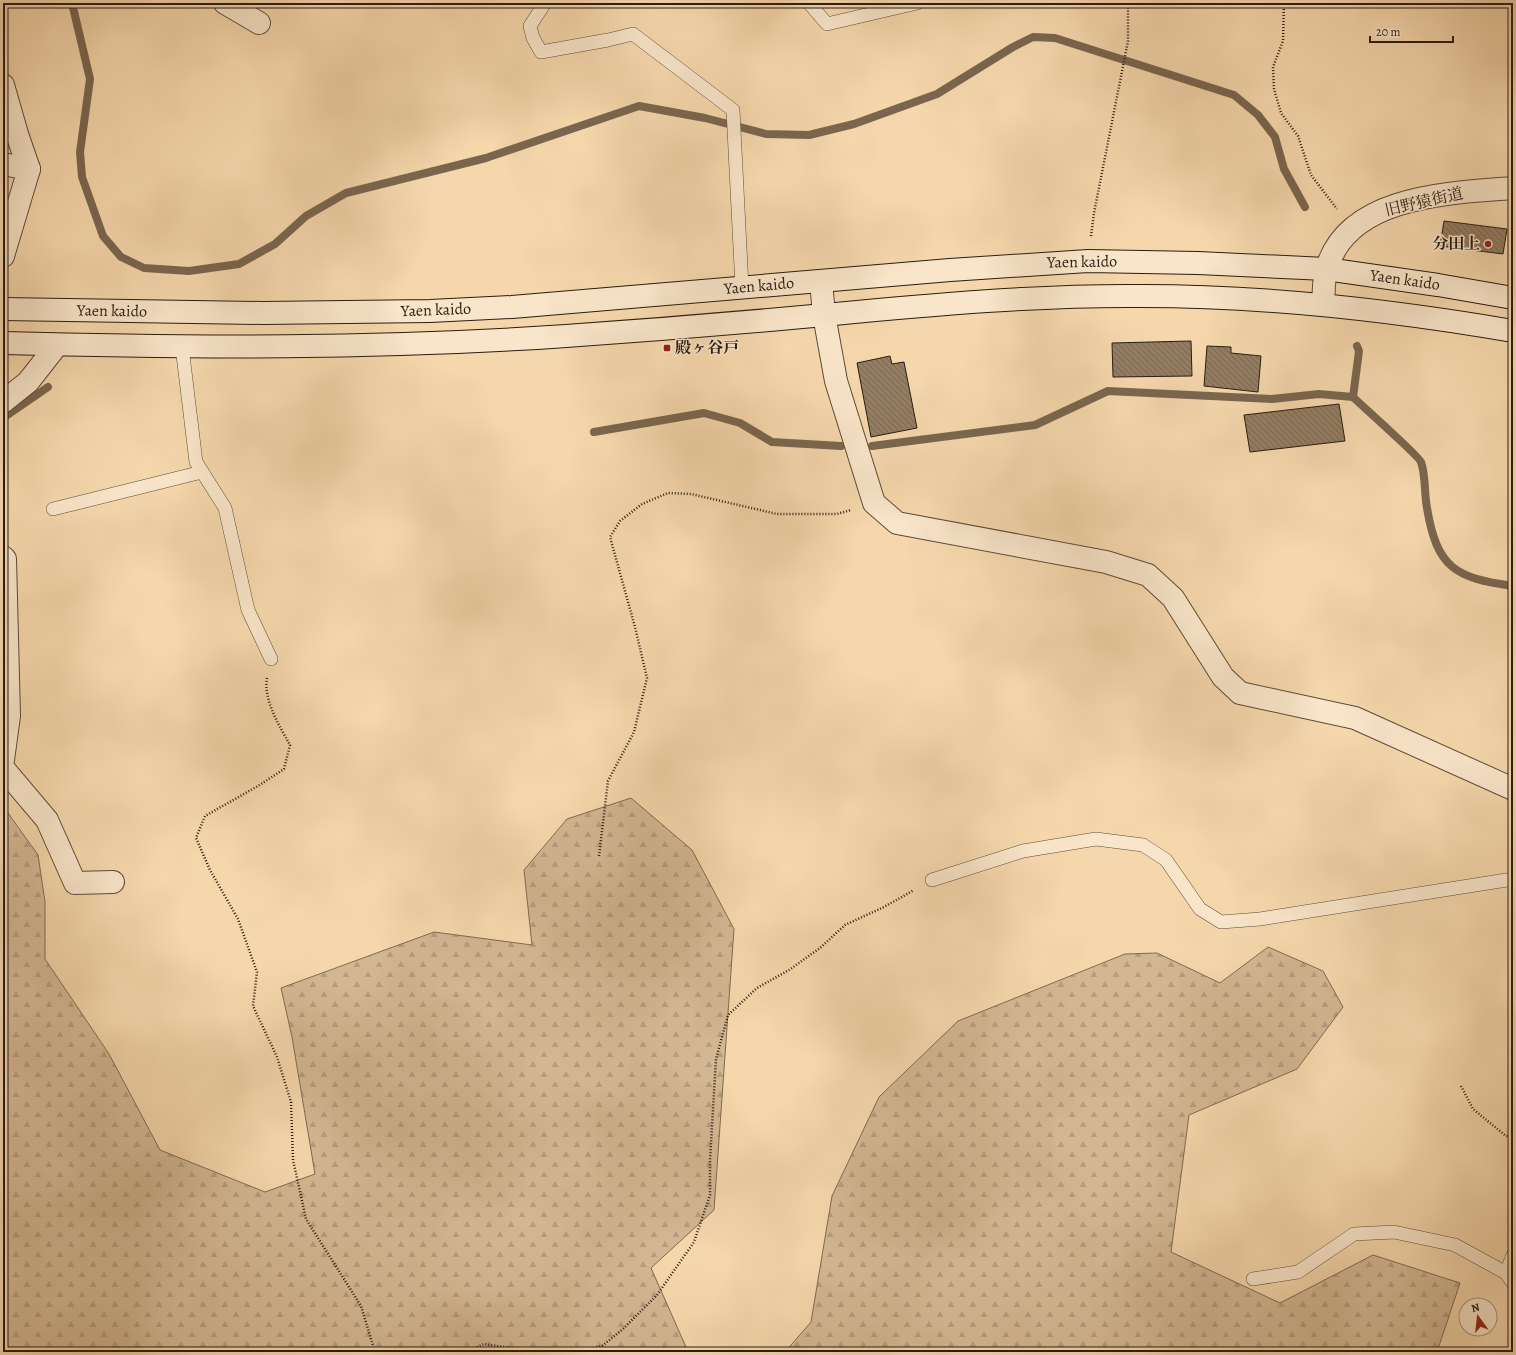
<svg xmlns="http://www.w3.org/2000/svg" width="1516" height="1355" viewBox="0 0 1516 1355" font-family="Alegreya,'Noto Serif JP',serif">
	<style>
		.forest { fill: url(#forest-firs); stroke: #7e6a52 }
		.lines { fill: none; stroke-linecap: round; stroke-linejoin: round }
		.stream { stroke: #7a664f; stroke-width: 8 }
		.building { fill: url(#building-back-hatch); stroke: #291c12 }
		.service-casing { stroke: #5c4b38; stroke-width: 14 }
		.minor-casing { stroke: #5c4b38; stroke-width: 24 }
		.tertiary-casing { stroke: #5c4b38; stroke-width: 24 }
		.secondary-casing { stroke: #291c12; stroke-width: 24 }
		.path { stroke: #291c12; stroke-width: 2.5; stroke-dasharray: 1 2; stroke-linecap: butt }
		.service { stroke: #f9e5c9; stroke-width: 13 }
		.minor { stroke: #f9e5c9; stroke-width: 22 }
		.tertiary { stroke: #f9e5c9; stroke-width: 22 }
		.secondary { stroke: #f9e5c9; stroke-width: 22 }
		.poi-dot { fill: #8f2418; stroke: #f9e5c9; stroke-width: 1.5 }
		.labels { text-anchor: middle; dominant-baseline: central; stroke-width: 3; stroke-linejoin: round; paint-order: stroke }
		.street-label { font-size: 16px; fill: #291c12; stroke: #f9e5c9 }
		.poi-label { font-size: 16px; font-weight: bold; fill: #291c12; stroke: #f9e5c9; text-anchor: end }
	</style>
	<defs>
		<pattern id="forest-firs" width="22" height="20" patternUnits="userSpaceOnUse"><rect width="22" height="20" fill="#d3b792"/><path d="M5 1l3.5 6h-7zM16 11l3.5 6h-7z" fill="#b59d7d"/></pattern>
		<pattern id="building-back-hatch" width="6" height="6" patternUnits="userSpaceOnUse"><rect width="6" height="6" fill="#947d62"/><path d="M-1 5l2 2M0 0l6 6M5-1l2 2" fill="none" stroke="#79664f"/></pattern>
	</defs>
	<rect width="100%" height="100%" fill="#f6d7ac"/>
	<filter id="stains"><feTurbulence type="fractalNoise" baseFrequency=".005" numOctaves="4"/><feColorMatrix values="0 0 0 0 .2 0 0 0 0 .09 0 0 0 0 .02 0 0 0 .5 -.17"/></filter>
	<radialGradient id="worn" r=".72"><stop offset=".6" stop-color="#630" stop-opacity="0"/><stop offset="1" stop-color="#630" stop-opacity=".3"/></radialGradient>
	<!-- forest -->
	<g class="forest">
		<polygon points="631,798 692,850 734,929 714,1210 651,1268 686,1347 690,1352 3,1352 3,806 38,855 45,902 45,959 109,1054 160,1150 265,1192 315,1174 292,1037 281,988 434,932 532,945 524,870 567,819"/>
		<polygon points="1268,947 1323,971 1343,1007 1297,1069 1189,1115 1171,1252 1280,1303 1373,1255 1460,1283 1437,1352 785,1352 811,1322 832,1196 879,1097 958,1021 1125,954 1157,953 1220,983"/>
	</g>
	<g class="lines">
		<!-- stream -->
		<g class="stream">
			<polyline points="72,3 90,79 80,152 82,177 103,236 121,257 144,268 189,271 239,264 275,244 306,216 346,193 486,158 639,106 705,118 766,134 809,135 854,124 937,94 1013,47 1033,37 1055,38 1234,95 1258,115 1275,137 1284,169 1305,207"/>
			<path d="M1357 346 1359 351 1353 397C1362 406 1419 456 1421 462 1426 476 1424 493 1427 508 1437 568 1455 578 1513 586"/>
			<polyline points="3,418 48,387"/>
			<polyline points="594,432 704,413 740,423 772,442 841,446"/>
			<polyline points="872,446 1035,425 1108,391 1272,399 1319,394 1353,397"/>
		</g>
	</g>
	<!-- building -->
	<g class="building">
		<polygon points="1444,221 1507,229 1503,254 1440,246"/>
		<polygon points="1191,341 1192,376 1113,377 1112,343"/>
		<polygon points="1207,346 1231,347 1231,353 1261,356 1258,392 1204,386"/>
		<polygon points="890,356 892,364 904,362 917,428 871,437 857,363"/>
		<polygon points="1339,404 1345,441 1250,452 1244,415"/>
	</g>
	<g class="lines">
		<defs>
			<g id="service">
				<polyline points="545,3 530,26 533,38 541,52 608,40 633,34 733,110 742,287"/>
				<polyline points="809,3 827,24 917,3"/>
				<polyline points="182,347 196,462 225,508 248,610 271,659"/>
				<polyline points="53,509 202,472"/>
				<polyline points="932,880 1023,851 1096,839 1143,845 1166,860 1200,909 1221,922 1260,919 1513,879"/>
				<polyline points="1506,1273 1513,1255"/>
				<polyline points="1253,1279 1298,1272 1354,1234 1394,1232 1455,1245 1506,1273 1513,1283"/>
			</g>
			<g id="minor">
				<polyline points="225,3 259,23"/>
				<polyline points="3,85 17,134 29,169 3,256"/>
				<polyline points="3,164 29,169"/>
				<polyline points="821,281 824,315 836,381 874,503 897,523 1106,562 1148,575 1173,598 1223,677 1240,693 1355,718 1513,789"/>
				<polyline points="3,402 28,382 57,345"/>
				<polyline points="3,557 5,559 9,716 3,760"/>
				<polyline points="3,768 47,820 75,883 113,882"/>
			</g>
			<path id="tertiary" d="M1323 305C1324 293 1323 279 1327 268 1348 195 1451 193 1513 188"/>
			<g id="secondary">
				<polyline points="3,309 263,313 430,311 512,307 950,270 1088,261 1198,263 1326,269 1438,285 1513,298"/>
				<path d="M3 343C191 348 378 349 566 336 652 330 738 323 824 315 929 305 1036 295 1142 296 1266 296 1391 310 1513 331"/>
			</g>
		</defs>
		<!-- service casing -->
		<use href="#service" class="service-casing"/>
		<!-- minor casing -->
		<use href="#minor" class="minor-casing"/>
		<!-- tertiary casing -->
		<use href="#tertiary" class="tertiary-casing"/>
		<!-- secondary casing -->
		<use href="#secondary" class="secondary-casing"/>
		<!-- path -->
		<g class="path">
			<polyline points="1284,3 1283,41 1273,67 1274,89 1281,113 1298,136 1311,175 1337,209"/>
			<polyline points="1091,236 1094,213 1128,41 1128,3"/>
			<path d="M267 678C263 700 280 727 290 745L284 769 258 786 205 816 196 838 210 870 238 919 257 972 253 1006 277 1057 291 1102 293 1160 306 1219 361 1306 375 1352"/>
			<polyline points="599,856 608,781 634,732 647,678 635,627 610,537 620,521 642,504 668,493 691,494 777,514 837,514 851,510"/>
			<polyline points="1461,1086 1473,1109 1506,1136 1513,1137"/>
			<polyline points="466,1352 484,1344 536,1352"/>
			<polyline points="582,1352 602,1346 623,1329 657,1295 694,1242 710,1195 710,1160 716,1059 728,1015 757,988 789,970 820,948 845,925 884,907 914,890"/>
		</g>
		<!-- service -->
		<use href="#service" class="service"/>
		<!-- minor -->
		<use href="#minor" class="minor"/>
		<!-- tertiary -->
		<use href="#tertiary" class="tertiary"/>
		<!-- secondary -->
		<use href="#secondary" class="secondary"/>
	</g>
	<!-- markers -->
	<g class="poi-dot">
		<circle cx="1488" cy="244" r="4"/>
		<rect x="663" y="344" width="8" height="8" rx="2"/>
	</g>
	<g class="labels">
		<!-- street labels -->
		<g class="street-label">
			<text transform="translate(1424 202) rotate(-13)">旧野猿街道</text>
			<text transform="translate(1082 262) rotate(-1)">Yaen kaido</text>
			<text transform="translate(1405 280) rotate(8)">Yaen kaido</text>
			<text transform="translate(759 286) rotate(-5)">Yaen kaido</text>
			<text transform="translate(436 310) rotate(-2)">Yaen kaido</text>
			<text transform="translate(112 311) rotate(1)">Yaen kaido</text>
		</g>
		<!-- poi labels -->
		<g class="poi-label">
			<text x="1480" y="244">分田上</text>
			<text x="675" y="348" text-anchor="start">殿ヶ谷戸</text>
		</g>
	</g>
	<!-- margin -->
	<rect width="1516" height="1355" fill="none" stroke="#f6d7ac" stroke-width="16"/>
	<rect x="4" y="4" width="1508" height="1347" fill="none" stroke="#291c12" stroke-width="2"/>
	<rect x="8" y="8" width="1500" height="1339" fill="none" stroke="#291c12"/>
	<!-- north arrow -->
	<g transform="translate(1478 1317) rotate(345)"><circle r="19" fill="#f9e5c9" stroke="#a69580"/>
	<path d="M0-3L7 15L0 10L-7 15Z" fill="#8f2418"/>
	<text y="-6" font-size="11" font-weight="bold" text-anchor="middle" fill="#291c12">N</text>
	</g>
	<!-- scale -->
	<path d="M1370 36v6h83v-6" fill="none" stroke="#291c12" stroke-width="2"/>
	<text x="1376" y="36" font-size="12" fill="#291c12" stroke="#f9e5c9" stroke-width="3" paint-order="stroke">20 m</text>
	<rect width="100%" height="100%" filter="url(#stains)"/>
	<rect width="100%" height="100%" fill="url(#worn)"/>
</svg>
